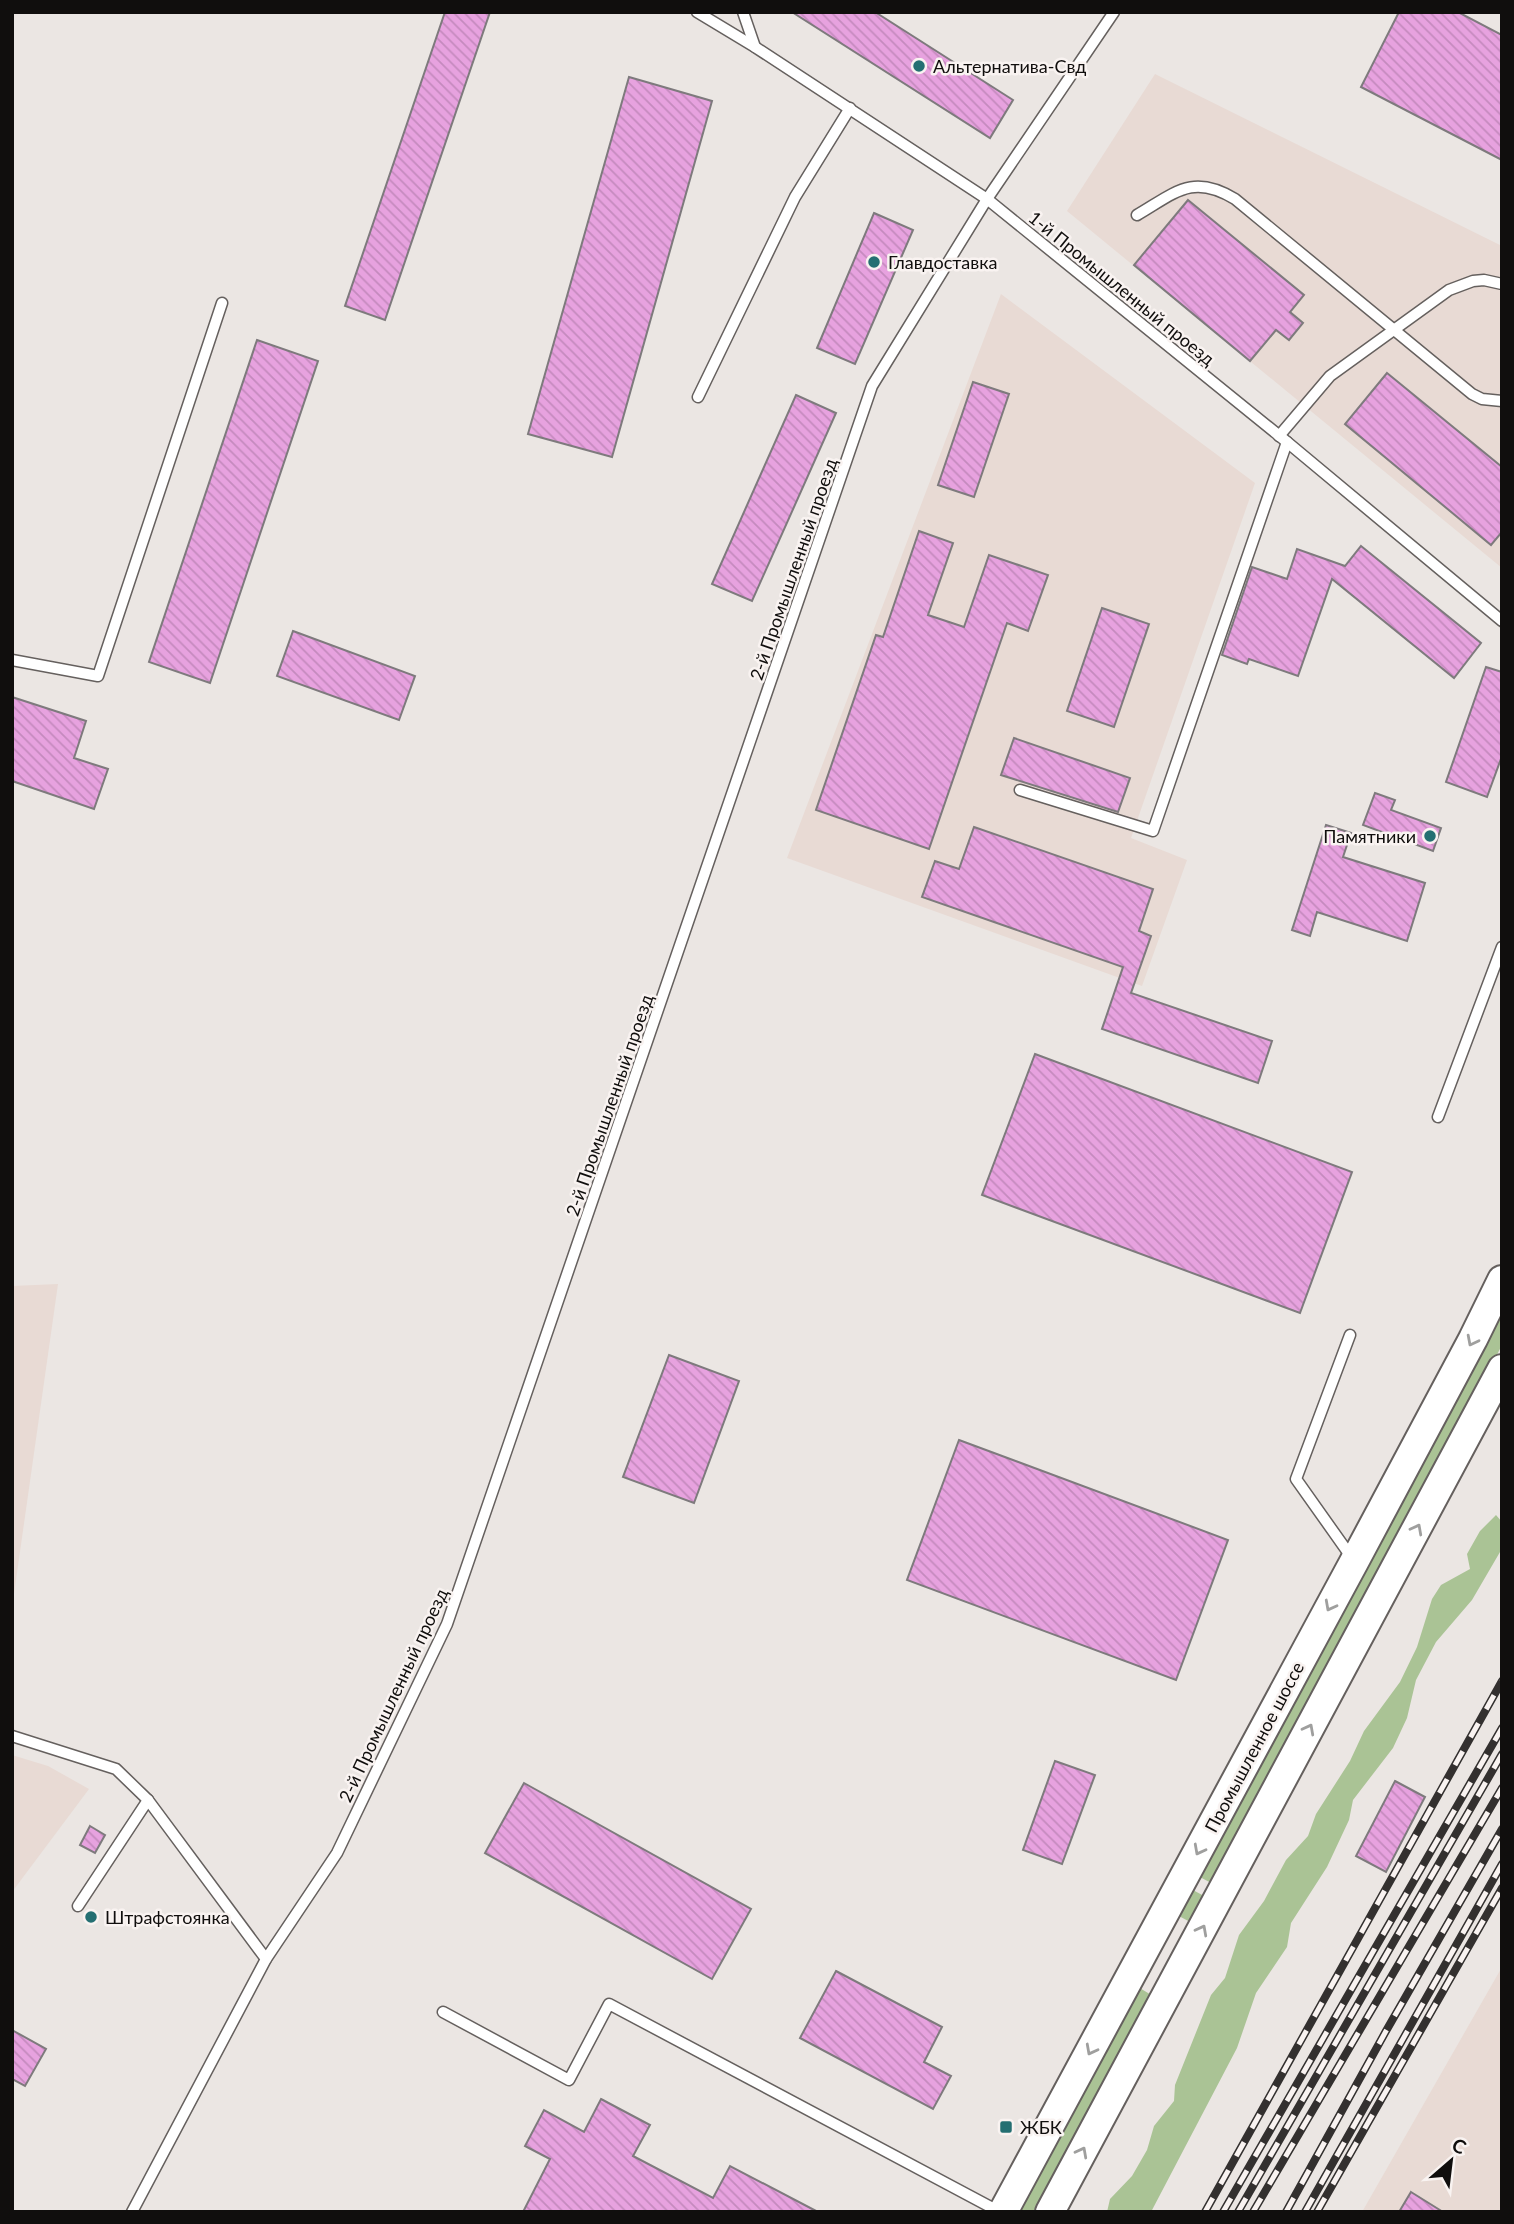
<svg xmlns="http://www.w3.org/2000/svg" width="1514" height="2224" viewBox="0 0 1514 2224" font-family="Lato,sans-serif">
	<style>
		.built { fill: #e8dad4 }
		.grass { fill: #aac395 }
		.building { fill: url(#building-back-hatch); stroke: #7e7a7d; stroke-width: 2 }
		.lines { fill: none; stroke-linecap: round; stroke-linejoin: round }
		.lane-casing { stroke: #65605e; stroke-width: 13 }
		.secondary-casing { stroke: #65605e; stroke-width: 32 }
		.lane { stroke: #fff; stroke-width: 10 }
		.secondary { stroke: #fff; stroke-width: 28 }
		.rail-casing { stroke: #33302f; stroke-width: 8 }
		.rail { stroke: #f9f3f1; stroke-width: 5; stroke-dasharray: 16; stroke-linecap: butt }
		.oneway { stroke: #9f9f9e }
		.poi-dot { fill: #246f72; stroke: #f9f3f1; stroke-width: 2.5 }
		.labels { text-anchor: middle; dominant-baseline: central; stroke-width: 5; stroke-linejoin: round; paint-order: stroke }
		.poi-label { font-size: 18px; fill: #100e0d; stroke: #f9f3f1; text-anchor: start }
		.street-label { font-size: 18px; fill: #100e0d; stroke: #f9f3f1 }
	</style>
	<defs>
		<pattern id="building-back-hatch" width="6" height="6" patternUnits="userSpaceOnUse" patternTransform="scale(1.75)"><rect width="6" height="6" fill="#e7a2df"/><path d="M-1 5l2 2M0 0l6 6M5-1l2 2" fill="none" stroke="#c58abe"/></pattern>
	</defs>
	<rect width="100%" height="100%" fill="#ebe6e3"/>
	<!-- built -->
	<g class="built">
		<polygon points="1155,74 1502,246 1502,568 1067,211"/>
		<polygon points="1001,294 1255,483 1131,838 1187,860 1142,986 787,858"/>
		<polygon points="58,1284 12,1608 12,1286"/>
		<polygon points="12,1755 48,1766 89,1789 12,1892"/>
		<polygon points="1502,1967 1502,2212 1362,2212"/>
	</g>
	<!-- grass -->
	<g class="grass">
		<polygon points="1502,1311 1502,1345 1490,1368 1213,1884 1198,1876"/>
		<polygon points="1496,1515 1502,1522 1500,1552 1472,1600 1436,1642 1416,1680 1407,1718 1393,1748 1353,1800 1349,1820 1327,1867 1291,1923 1287,1947 1256,1993 1237,2048 1151,2212 1107,2212 1110,2199 1132,2176 1147,2150 1154,2126 1174,2101 1175,2085 1211,1995 1225,1978 1239,1935 1264,1901 1286,1860 1308,1836 1316,1814 1350,1761 1364,1731 1400,1682 1417,1647 1432,1599 1441,1585 1470,1569 1467,1554 1480,1531"/>
		<polygon points="1191,1889 1206,1897 1192,1923 1177,1915"/>
		<polygon points="1138,1987 1153,1996 1037,2212 1018,2212"/>
	</g>
	<!-- building -->
	<g class="building">
		<polygon points="445,12 490,12 385,320 345,306"/>
		<polygon points="792,12 875,12 1013,100 990,138"/>
		<polygon points="1399,12 1458,12 1502,35 1502,160 1361,87"/>
		<polygon points="629,77 712,101 612,457 528,434"/>
		<polygon points="1188,200 1304,295 1290,312 1303,323 1289,340 1276,330 1250,361 1134,265"/>
		<polygon points="874,213 913,230 855,364 817,348"/>
		<polygon points="257,340 318,361 210,683 149,662"/>
		<polygon points="1387,373 1502,467 1502,532 1491,545 1345,424"/>
		<polygon points="973,382 1009,394 974,497 938,485"/>
		<polygon points="796,395 836,413 752,601 712,584"/>
		<polygon points="919,531 953,543 928,615 964,627 989,555 1048,575 1028,631 1007,623 929,849 816,810 876,635 883,637"/>
		<polygon points="1361,546 1481,643 1454,678 1332,579 1298,676 1249,659 1247,664 1222,655 1252,567 1287,579 1297,549 1345,566"/>
		<polygon points="1102,608 1149,624 1114,727 1067,711"/>
		<polygon points="293,631 415,676 399,720 277,676"/>
		<polygon points="1486,667 1502,672 1502,756 1487,797 1446,782"/>
		<polygon points="12,697 86,721 74,758 108,769 94,809 12,781"/>
		<polygon points="1014,738 1130,778 1118,812 1001,775"/>
		<polygon points="1375,793 1395,800 1391,810 1441,828 1433,851 1363,825"/>
		<polygon points="1326,825 1351,833 1343,857 1425,883 1407,941 1317,912 1310,936 1292,930"/>
		<polygon points="974,827 1153,889 1139,931 1151,936 1131,993 1272,1041 1258,1083 1102,1029 1123,967 922,897 935,861 959,869"/>
		<polygon points="1035,1054 1352,1172 1300,1313 982,1195"/>
		<polygon points="669,1355 739,1381 694,1503 623,1477"/>
		<polygon points="959,1440 1228,1540 1176,1680 907,1580"/>
		<polygon points="1055,1761 1095,1775 1062,1864 1023,1850"/>
		<polygon points="1395,1781 1425,1797 1386,1872 1356,1856"/>
		<polygon points="524,1783 751,1909 712,1979 485,1853"/>
		<polygon points="90,1826 105,1835 95,1853 80,1845"/>
		<polygon points="836,1971 942,2027 924,2062 951,2076 933,2109 800,2038"/>
		<polygon points="12,2030 46,2049 25,2086 12,2079"/>
		<polygon points="601,2099 650,2125 633,2156 713,2198 730,2166 818,2212 523,2212 550,2159 525,2146 544,2110 584,2132"/>
		<polygon points="1411,2192 1443,2212 1399,2212"/>
	</g>
	<g class="lines">
		<defs>
			<g id="lane">
				<polyline points="697,12 755,47 987,199 1287,442 1502,621"/>
				<polyline points="743,12 755,47"/>
				<path d="M1137 215C1175 193 1192 173 1235 199L1472 394 1482 399 1502 401"/>
				<polyline points="698,397 795,197 850,108"/>
				<polyline points="1279,436 1330,376 1449,290 1473,281 1484,280 1502,284"/>
				<polyline points="12,660 98,676 222,303"/>
				<polyline points="1020,790 1153,831 1287,442"/>
				<polyline points="1438,1117 1502,947"/>
				<polyline points="1350,1335 1296,1479 1352,1558"/>
				<polyline points="12,1736 116,1769 148,1800 266,1959"/>
				<polyline points="78,1906 148,1800"/>
				<polyline points="443,2012 569,2080 609,2004 1000,2212"/>
				<polyline points="132,2212 266,1959 337,1853 447,1624 872,386 987,199 1114,12"/>
			</g>
			<g id="secondary">
				<polyline points="1003,2212 1354,1562 1473,1339 1502,1280"/>
				<polyline points="1050,2212 1502,1369"/>
			</g>
		</defs>
		<!-- lane casing -->
		<use href="#lane" class="lane-casing"/>
		<!-- secondary casing -->
		<use href="#secondary" class="secondary-casing"/>
		<!-- lane -->
		<use href="#lane" class="lane"/>
		<!-- secondary -->
		<use href="#secondary" class="secondary"/>
		<defs>
			<g id="rail">
				<polyline points="1205,2212 1502,1681"/>
				<polyline points="1223,2212 1502,1728"/>
				<polyline points="1238,2212 1502,1754"/>
				<polyline points="1253,2212 1502,1788"/>
				<polyline points="1286,2212 1386,2031 1502,1829"/>
				<polyline points="1305,2212 1502,1864"/>
				<polyline points="1317,2212 1502,1888"/>
			</g>
		</defs>
		<!-- rail casing -->
		<use href="#rail" class="rail-casing"/>
		<!-- rail -->
		<use href="#rail" class="rail"/>
	</g>
	<!-- one-way arrows -->
	<defs><path id="oneway-chevron" d="M-2-3.5L2.5 0L-2 3.5" fill="none" stroke-width="1.6" stroke-linecap="round" stroke-linejoin="round" transform="scale(1.75)"/></defs>
	<g class="oneway">
		<use href="#oneway-chevron" transform="translate(1472 1341) rotate(117)"/>
		<use href="#oneway-chevron" transform="translate(1417 1529) rotate(-62)"/>
		<use href="#oneway-chevron" transform="translate(1330 1606) rotate(118)"/>
		<use href="#oneway-chevron" transform="translate(1309 1729) rotate(-62)"/>
		<use href="#oneway-chevron" transform="translate(1199 1850) rotate(118)"/>
		<use href="#oneway-chevron" transform="translate(1202 1930) rotate(-62)"/>
		<use href="#oneway-chevron" transform="translate(1091 2050) rotate(118)"/>
		<use href="#oneway-chevron" transform="translate(1082 2152) rotate(-62)"/>
	</g>
	<!-- markers -->
	<g class="poi-dot">
		<circle cx="919" cy="66" r="7"/>
		<circle cx="874" cy="262" r="7"/>
		<circle cx="1430" cy="836" r="7"/>
		<circle cx="91" cy="1917" r="7"/>
		<rect x="999" y="2120" width="14" height="14" rx="3.5"/>
	</g>
	<g class="labels">
		<!-- poi labels -->
		<g class="poi-label">
			<text x="933" y="66">Альтернатива-Свд</text>
			<text x="888" y="262">Главдоставка</text>
			<text x="1416" y="836" text-anchor="end">Памятники</text>
			<text x="105" y="1917">Штрафстоянка</text>
			<text x="1020" y="2127">ЖБК</text>
		</g>
		<!-- street labels -->
		<g class="street-label">
			<text transform="translate(1122 288) rotate(39)">1-й Промышленный проезд</text>
			<text transform="translate(793 569) rotate(-71)">2-й Промышленный проезд</text>
			<text transform="translate(609 1105) rotate(-71)">2-й Промышленный проезд</text>
			<text transform="translate(393 1695) rotate(-65)">2-й Промышленный проезд</text>
			<text transform="translate(1254 1747) rotate(-62)">Промышленное шоссе</text>
		</g>
	</g>
	<!-- border -->
	<rect width="1514" height="2224" fill="none" stroke="#100e0d" stroke-width="28"/>
	<!-- north arrow -->
	<g transform="translate(1451 2161) rotate(28)" stroke="#f9f3f1" stroke-width="5" paint-order="stroke">
	<path d="M0-5L12 26L0 18L-12 26Z" fill="#100e0d"/>
	<text y="-10" font-size="19" font-weight="bold" text-anchor="middle" fill="#100e0d">С</text>
	</g>
</svg>
